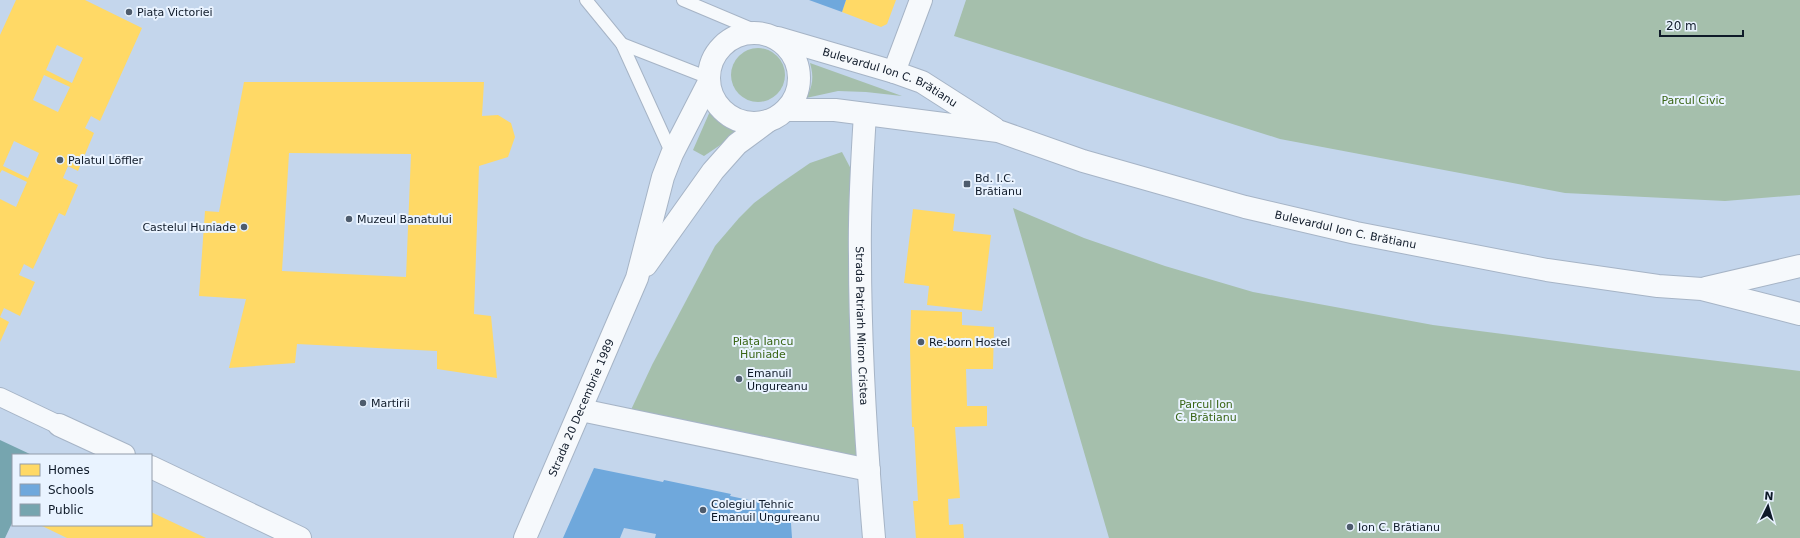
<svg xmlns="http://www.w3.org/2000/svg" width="1800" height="538" viewBox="0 0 1800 538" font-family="'DejaVu Sans',sans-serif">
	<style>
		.green { fill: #a5bfac }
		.homes { fill: #ffd966; fill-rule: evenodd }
		.schools { fill: #6fa8dc }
		.public { fill: #76a5af }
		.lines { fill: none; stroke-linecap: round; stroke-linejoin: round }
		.service-casing { stroke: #a6b4c6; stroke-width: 14 }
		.pedestrian-casing { stroke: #a6b4c6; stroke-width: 20 }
		.minor-casing { stroke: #a6b4c6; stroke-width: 24 }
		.tertiary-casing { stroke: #a6b4c6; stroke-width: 24 }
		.service { stroke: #f6f9fc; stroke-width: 12 }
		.pedestrian { stroke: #f6f9fc; stroke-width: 18 }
		.minor { stroke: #f6f9fc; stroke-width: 22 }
		.tertiary { stroke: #f6f9fc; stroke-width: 22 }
		.poi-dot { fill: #4e5c6d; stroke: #e9f3ff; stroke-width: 1.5 }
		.labels { text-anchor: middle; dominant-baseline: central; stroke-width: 4; stroke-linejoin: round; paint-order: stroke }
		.poi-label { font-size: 11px; fill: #0f1a29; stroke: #e9f3ff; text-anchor: start }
		.street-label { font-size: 11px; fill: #0f1a29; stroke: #e9f3ff }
		.park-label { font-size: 11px; fill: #396515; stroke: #e9f3ff }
	</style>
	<rect width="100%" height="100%" fill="#c4d6ec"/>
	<!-- green -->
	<g class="green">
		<polygon points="966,0 1800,0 1800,195 1725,201 1565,193 1280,139 954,36"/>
		<circle cx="758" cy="75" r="27"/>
		<path d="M810 63 902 96 866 92 838 91 806 98C813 86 814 77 810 63Z"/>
		<polygon points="711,109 719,119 744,129 704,156 693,150"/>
		<polygon points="842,152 852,171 858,458 630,412 652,365 715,246 739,218 754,203 778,185 810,163"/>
		<polygon points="1013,208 1084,238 1165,266 1253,292 1433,325 1610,348 1800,371 1800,538 1109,538"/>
	</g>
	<!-- homes -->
	<g class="homes">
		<path d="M16 0H85L142 28 100 121 91 116 85 128 94 133 78 171 68 166 63 178 78 185 65 216 59 213 33 269 24 264 19 275 35 282 20 316 4 308 0 317V199L16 207 27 182 2 170 0 173V35ZM57 45 83 58 72 83 46 70ZM44 75 70 87 58 112 33 100ZM14 141 39 153 28 178 3 166Z"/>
		<polygon points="846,0 896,0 887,24 881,27 842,12"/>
		<path d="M244 82H484L482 116 498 115 511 123 515 137 508 157 479 166 474 314 491 316 497 378 437 369V351L297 344 295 363 229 368 246 299 199 296 205 211 219 212ZM289 153 411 154 406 277 282 271Z"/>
		<polygon points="913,209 955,214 953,231 991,235 982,311 927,305 929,286 904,283"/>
		<polygon points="911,310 962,312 962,325 994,327 993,369 966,369 967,406 987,406 987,426 955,427 960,498 948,499 949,525 963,524 964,538 916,538 913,501 918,501 914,427 912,427 910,348"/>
		<polygon points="0,317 9,322 0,342"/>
		<polygon points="151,512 206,538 67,538 40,525 151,525"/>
	</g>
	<!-- schools -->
	<g class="schools">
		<polygon points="809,0 846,0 842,12"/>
		<polygon points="594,468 663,482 664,480 731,494 730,496 790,509 792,538 655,538 656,534 624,528 620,538 563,538"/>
	</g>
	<!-- public -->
	<polygon class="public" points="0,440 32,455 13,455 13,521 5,538 0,538"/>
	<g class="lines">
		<defs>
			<g id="service">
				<polyline points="586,0 622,44 672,154"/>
				<polyline points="683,0 759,32"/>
				<polyline points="622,44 709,78"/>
			</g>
			<polyline id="pedestrian" points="0,397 59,425"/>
			<g id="minor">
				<polyline points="894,72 921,0"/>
				<path id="s1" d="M865 114C862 161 859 209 860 256 860 350 866 444 874 538"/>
				<polyline points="581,410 869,470"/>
				<polyline points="59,425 124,455"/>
				<polyline points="151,467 300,538"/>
			</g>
			<g id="tertiary">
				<circle cx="754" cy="78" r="45"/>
				<path id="s2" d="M778 38 894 72 922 82 994 128"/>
				<path id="s3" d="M786 110H835L998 131 1083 161 1245 207 1356 233 1547 270 1658 286 1702 289 1800 314"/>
				<polyline points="646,265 713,171 737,144 768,121"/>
				<polyline points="1706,288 1800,266"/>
				<path id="s4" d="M525 538 637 278 663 177 672 154 709 82"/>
			</g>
		</defs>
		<!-- service casing -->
		<use href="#service" class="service-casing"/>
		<!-- pedestrian casing -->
		<use href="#pedestrian" class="pedestrian-casing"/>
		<!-- minor casing -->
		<use href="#minor" class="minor-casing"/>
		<!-- tertiary casing -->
		<use href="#tertiary" class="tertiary-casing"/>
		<!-- service -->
		<use href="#service" class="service"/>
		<!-- pedestrian -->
		<use href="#pedestrian" class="pedestrian"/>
		<!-- minor -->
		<use href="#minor" class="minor"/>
		<!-- tertiary -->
		<use href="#tertiary" class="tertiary"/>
	</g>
	<!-- markers -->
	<g class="poi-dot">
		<circle cx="129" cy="12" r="4"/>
		<circle cx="60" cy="160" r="4"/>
		<rect x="963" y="180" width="8" height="8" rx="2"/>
		<circle cx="349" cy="219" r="4"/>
		<circle cx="244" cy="227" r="4"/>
		<circle cx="921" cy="342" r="4"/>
		<circle cx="739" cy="379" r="4"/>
		<circle cx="363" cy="403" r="4"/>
		<circle cx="703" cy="510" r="4"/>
		<circle cx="1350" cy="527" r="4"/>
	</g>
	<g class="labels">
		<!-- poi labels -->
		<g class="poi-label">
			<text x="137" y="12">Piața Victoriei</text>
			<text x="68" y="160">Palatul Löffler</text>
			<text x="975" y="178">Bd. I.C.<tspan x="975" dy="13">Brătianu</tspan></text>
			<text x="357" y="219">Muzeul Banatului</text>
			<text x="236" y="227" text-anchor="end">Castelul Huniade</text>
			<text x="929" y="342">Re-born Hostel</text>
			<text x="747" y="373">Emanuil<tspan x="747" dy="13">Ungureanu</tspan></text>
			<text x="371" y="403">Martirii</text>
			<text x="711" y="504">Colegiul Tehnic<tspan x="711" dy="13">Emanuil Ungureanu</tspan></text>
			<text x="1358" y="527">Ion C. Brătianu</text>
		</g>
		<!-- street labels -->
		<g class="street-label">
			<text stroke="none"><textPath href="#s2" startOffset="119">Bulevardul Ion C. Brătianu</textPath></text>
			<text stroke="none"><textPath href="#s3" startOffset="575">Bulevardul Ion C. Brătianu</textPath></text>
			<text stroke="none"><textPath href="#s1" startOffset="212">Strada Patriarh Miron Cristea</textPath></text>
			<text stroke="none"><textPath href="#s4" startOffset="142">Strada 20 Decembrie 1989</textPath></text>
		</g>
		<!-- park labels -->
		<g class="park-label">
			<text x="1693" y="100">Parcul Civic</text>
			<text x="763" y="341">Piața Iancu<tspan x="763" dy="13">Huniade</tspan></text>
			<text x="1206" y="404">Parcul Ion<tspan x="1206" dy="13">C. Brătianu</tspan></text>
		</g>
	</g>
	<!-- legend -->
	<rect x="12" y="454" width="140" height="72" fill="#e9f3ff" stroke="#929ca9"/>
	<rect x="20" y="464" width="20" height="12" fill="#ffd966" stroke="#929ca9"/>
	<text x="48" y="474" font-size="12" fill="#0f1a29">Homes</text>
	<rect x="20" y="484" width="20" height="12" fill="#6fa8dc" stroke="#929ca9"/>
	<text x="48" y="494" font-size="12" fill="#0f1a29">Schools</text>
	<rect x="20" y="504" width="20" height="12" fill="#76a5af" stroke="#929ca9"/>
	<text x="48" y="514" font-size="12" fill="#0f1a29">Public</text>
	<!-- north arrow -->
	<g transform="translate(1768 506) rotate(5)" stroke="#e9f3ff" stroke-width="3" paint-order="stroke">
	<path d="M0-3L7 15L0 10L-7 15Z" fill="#0f1a29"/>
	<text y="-6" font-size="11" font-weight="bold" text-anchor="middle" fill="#0f1a29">N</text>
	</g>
	<!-- scale -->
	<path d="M1660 30v6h83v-6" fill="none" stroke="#0f1a29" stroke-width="2"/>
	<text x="1666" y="30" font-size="12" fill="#0f1a29" stroke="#e9f3ff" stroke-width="3" paint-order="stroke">20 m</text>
</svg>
